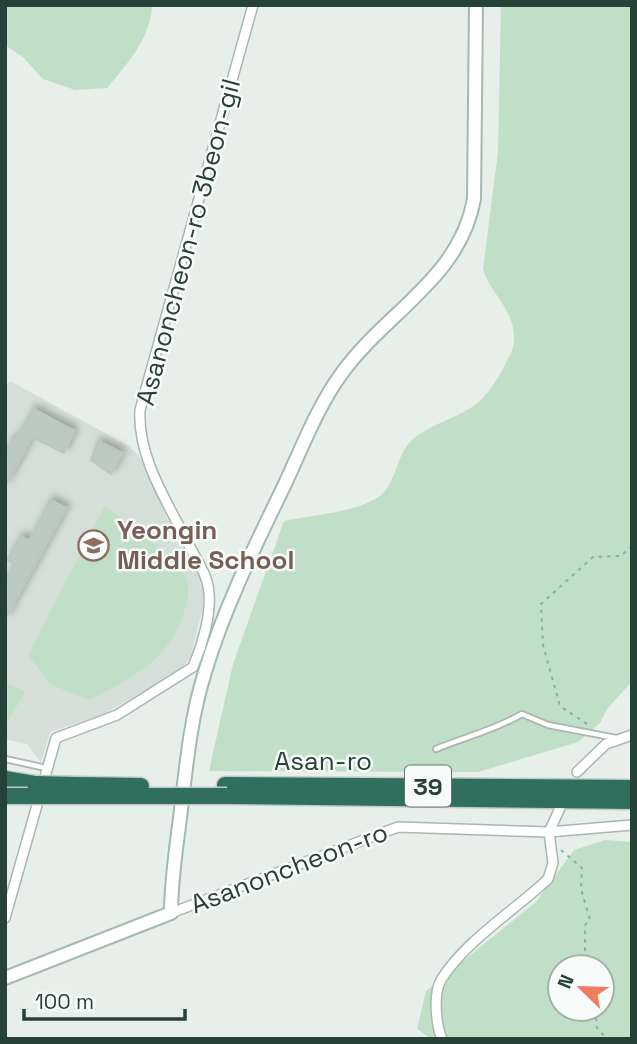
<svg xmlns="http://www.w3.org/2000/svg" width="637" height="1044" viewBox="0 0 637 1044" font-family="'Space Grotesk',sans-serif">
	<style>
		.built { fill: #d4dfd9 }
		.green { fill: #c0dfc6; fill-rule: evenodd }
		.building { fill: #bbcac3; stroke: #b8c9c1; stroke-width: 2; filter: url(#shadow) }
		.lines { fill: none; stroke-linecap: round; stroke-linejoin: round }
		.lane-casing { stroke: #a8b7b1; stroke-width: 8 }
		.street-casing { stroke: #a8b7b1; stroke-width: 12 }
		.secondary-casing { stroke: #a4bab1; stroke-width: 16 }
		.highway-casing { stroke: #c2cac7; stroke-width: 19 }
		.path { stroke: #87b2a2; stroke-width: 2; stroke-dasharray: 3.5 5; stroke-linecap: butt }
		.lane { stroke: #fff; stroke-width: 4.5 }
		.street { stroke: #fff; stroke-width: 9 }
		.secondary { stroke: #fff; stroke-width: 12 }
		.highway { stroke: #306e5d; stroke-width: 16 }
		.highway-bridge-casing { stroke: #c2cac7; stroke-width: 19; stroke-linecap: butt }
		.highway-bridge { stroke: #306e5d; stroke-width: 16 }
		.labels { text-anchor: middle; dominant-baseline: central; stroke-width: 5; stroke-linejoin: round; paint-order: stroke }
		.shield { fill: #f7fbf9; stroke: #647972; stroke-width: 2 }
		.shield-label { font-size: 24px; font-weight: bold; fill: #254138 }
		.street-label { font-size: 26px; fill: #254138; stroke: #f7fbf9 }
		.education-label { font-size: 26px; font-weight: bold; fill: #785e54; stroke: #f7fbf9; text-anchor: start }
	</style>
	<defs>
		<filter id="shadow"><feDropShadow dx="4" dy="-4" stdDeviation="3.5" flood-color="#0004"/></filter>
	</defs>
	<rect width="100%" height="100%" fill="#e6efea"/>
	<!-- built -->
	<polygon class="built" points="10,381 127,445 136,453 144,464 167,518 199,572 204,592 203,607 190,658 179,671 104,714 50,732 41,762 27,744 5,739 5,387"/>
	<!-- green -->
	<g class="green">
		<path d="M5 5H152C151 38 127 64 107 88L75 90 43 79 23 57 5 45Z"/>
		<path d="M501 5H632V681L607 709 600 723 578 742 478 772 209 771 233 664 284 521C312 515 352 513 377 498 397 485 395 456 412 440 430 424 452 420 472 407 487 397 497 380 505 365 509 357 514 350 514 341 515 308 491 296 483 269L498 152Z"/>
		<path d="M105 506C122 519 179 561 186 578 191 589 187 605 183 615 168 661 130 679 90 700L51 685 28 655Z"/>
		<polygon points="5,682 25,692 5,726"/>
		<path d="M605 840 632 842V1039H432L417 1029 426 991 536 902 574 850ZM560 967H602V1009H560Z"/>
	</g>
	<!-- building -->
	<g class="building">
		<polygon points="33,409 74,431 64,453 32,437 5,486 5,452 13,438 16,439"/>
		<polygon points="98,441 122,453 111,474 91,460"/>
		<polygon points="50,500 66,508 5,619 5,580 14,564 7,560 20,536 29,541"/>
	</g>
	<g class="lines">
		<defs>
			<g id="lane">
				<path d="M436 749C465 737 495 730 522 714L548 725 616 738"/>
				<polyline points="5,759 46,768"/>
			</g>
			<g id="street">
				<polyline points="577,772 606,744 632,735"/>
				<polyline points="171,913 398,827 549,832 632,825"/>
				<path d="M5 918 56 738 117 715 193 667C202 646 211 616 209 593 208 577 199 563 191 549 170 506 137 459 140 410L253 5"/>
				<path d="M442 1039C436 1025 433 994 441 980 464 942 515 910 548 879L553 863 549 832 560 808"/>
			</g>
			<path id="secondary" d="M5 978 171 913C171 881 176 850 180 818 186 769 190 719 205 672 224 608 255 546 284 486 302 448 317 407 342 373 386 312 460 278 474 199L476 5"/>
			<g id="highway">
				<polyline points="5,779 35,784"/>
				<polyline points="76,785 141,786"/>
				<polyline points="225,785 632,788"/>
				<polyline points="72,796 165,796"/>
				<polyline points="227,796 632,801"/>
			</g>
		</defs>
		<!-- lane casing -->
		<use href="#lane" class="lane-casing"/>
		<!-- street casing -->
		<use href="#street" class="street-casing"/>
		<!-- secondary casing -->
		<use href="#secondary" class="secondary-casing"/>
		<!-- highway casing -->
		<use href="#highway" class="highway-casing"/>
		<!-- path -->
		<g class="path">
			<polyline points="587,724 560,706 543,645 541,604 593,557 621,556 632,546"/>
			<polyline points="561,850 582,868 581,889 590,920 585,925 585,951 592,967"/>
			<polyline points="595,1009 597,1028 607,1039"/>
		</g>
		<!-- lane -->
		<use href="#lane" class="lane"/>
		<!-- street -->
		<use href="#street" class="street"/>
		<!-- secondary -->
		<use href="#secondary" class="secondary"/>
		<!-- highway -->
		<use href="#highway" class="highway"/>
		<defs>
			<g id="highway-bridge">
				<polyline points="35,784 76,785"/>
				<polyline points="5,796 72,796"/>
				<polyline points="165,796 227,796"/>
			</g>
		</defs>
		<!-- highway-bridge casing -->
		<use href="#highway-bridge" class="highway-bridge-casing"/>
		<!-- highway-bridge -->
		<use href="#highway-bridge" class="highway-bridge"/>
	</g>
	<!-- icons -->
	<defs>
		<symbol id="school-ring" viewBox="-11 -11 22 22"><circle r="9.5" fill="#f7fbf9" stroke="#8d6e63" stroke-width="1.5"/><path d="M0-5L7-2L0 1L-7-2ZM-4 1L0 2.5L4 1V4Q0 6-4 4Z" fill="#8d6e63"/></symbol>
	</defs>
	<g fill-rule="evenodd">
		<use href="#school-ring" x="76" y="528" width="35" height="35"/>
	</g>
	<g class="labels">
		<!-- shield labels -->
		<rect class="shield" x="405" y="765.5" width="46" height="41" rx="5"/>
		<g class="shield-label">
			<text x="428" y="786">39</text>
		</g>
		<!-- street labels -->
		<g class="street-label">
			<text transform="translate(188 242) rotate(-75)">Asanoncheon-ro 3beon-gil</text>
			<text x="323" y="761">Asan-ro</text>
			<text transform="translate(289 868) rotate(-21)">Asanoncheon-ro</text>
		</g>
		<!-- education labels -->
		<g class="education-label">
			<text x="117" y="530">Yeongin<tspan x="117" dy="30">Middle School</tspan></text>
		</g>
	</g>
	<!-- border -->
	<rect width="637" height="1044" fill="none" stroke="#254138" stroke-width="14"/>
	<!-- north arrow -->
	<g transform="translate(581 988) rotate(293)"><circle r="33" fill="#f7fbf9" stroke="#a3b1ac" stroke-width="2"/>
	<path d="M0-5L12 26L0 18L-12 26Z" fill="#f17c62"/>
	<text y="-10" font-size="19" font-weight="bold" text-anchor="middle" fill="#254138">N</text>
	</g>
	<!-- scale -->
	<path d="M24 1009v10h161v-10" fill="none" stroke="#254138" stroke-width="3.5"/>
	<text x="35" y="1009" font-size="21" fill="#254138" stroke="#f7fbf9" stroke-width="5" paint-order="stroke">100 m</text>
</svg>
